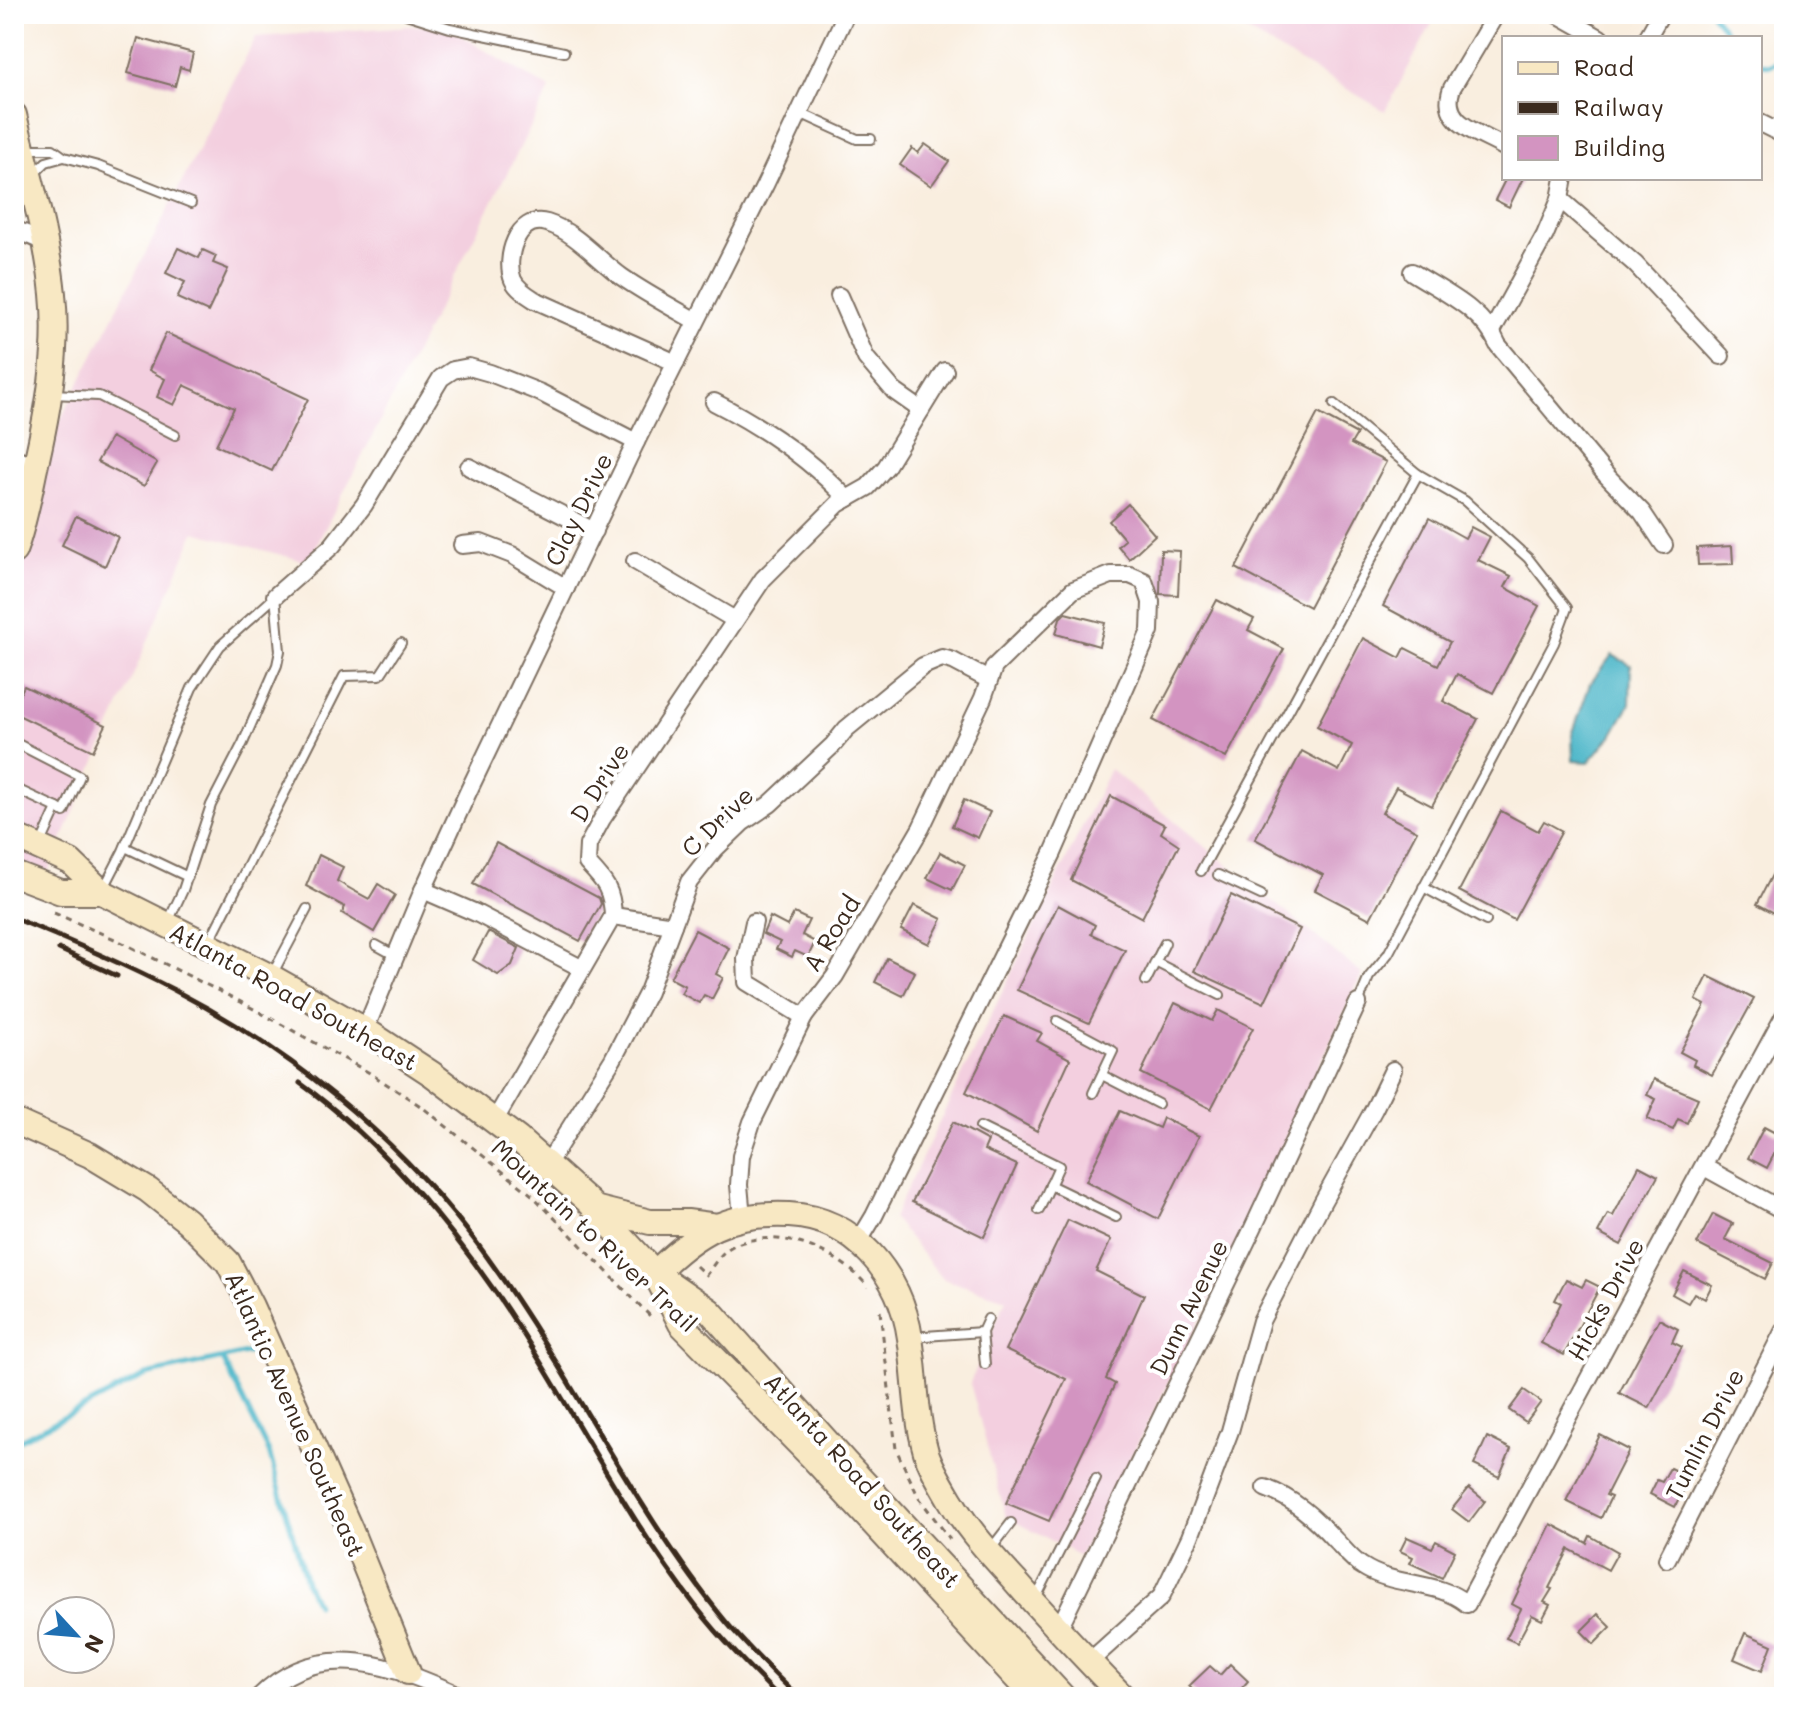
<svg xmlns="http://www.w3.org/2000/svg" width="1798" height="1711" viewBox="0 0 1798 1711" font-family="Mali,sans-serif">
	<style>
		.built { fill: #f3cfdf }
		.water { fill: #4ab5c8; stroke: #427073; stroke-width: 2 }
		.lines { fill: none; stroke-linecap: round; stroke-linejoin: round }
		.stream { stroke: #4ab5c8; stroke-width: 5 }
		.building { fill: #d394c1 }
		.lane-casing { stroke: #7e6f62; stroke-width: 12 }
		.street-casing { stroke: #7e6f62; stroke-width: 20 }
		.secondary-casing { stroke: #7e6f62; stroke-width: 28 }
		.path { stroke: #7e6f62; stroke-width: 3; stroke-dasharray: 6 6; stroke-linecap: butt }
		.lane { stroke: #fff; stroke-width: 8 }
		.street { stroke: #fff; stroke-width: 16 }
		.secondary { stroke: #f8e8c3; stroke-width: 24 }
		.rail { stroke: #3b2a1e; stroke-width: 5 }
		.labels { text-anchor: middle; dominant-baseline: central; stroke-width: 8; stroke-linejoin: round; paint-order: stroke }
		.street-label { font-size: 24px; fill: #3b2a1e; stroke: #fff }
	</style>
	<rect width="100%" height="100%" fill="#fff"/>
	<filter id="ink" filterUnits="userSpaceOnUse"><feTurbulence type="fractalNoise" baseFrequency=".0125" numOctaves="2"/><feDisplacementMap in="SourceGraphic" scale="16" xChannelSelector="R" yChannelSelector="G"/><feConvolveMatrix kernelMatrix="1 2 1 2 8 2 1 2 1" color-interpolation-filters="sRGB"/></filter>
	<filter id="wash" filterUnits="userSpaceOnUse"><feTurbulence type="fractalNoise" baseFrequency=".006" numOctaves="4" result="noise"/><feDisplacementMap in="SourceGraphic" scale="32" xChannelSelector="R" yChannelSelector="G"/><feGaussianBlur stdDeviation="1.8" result="paint"/><feColorMatrix in="noise" values="0 0 0 0 0 0 0 0 0 0 0 0 0 0 0 0 0 1.4 0 .05"/><feComposite in="paint" operator="in"/></filter>
	<g filter="url(#wash)">
		<rect width="100%" height="100%" fill="#f9eedf"/>
		<!-- built -->
		<g class="built">
			<polygon points="1217,14 1437,14 1385,111"/>
			<polygon points="441,24 550,89 308,562 195,532 38,895 14,886 14,511 256,37"/>
			<polygon points="1110,769 1362,974 1202,1317 1080,1556 1006,1517 970,1383 1006,1299 943,1279 893,1218"/>
		</g>
		<!-- water -->
		<polygon class="water" points="1612,655 1631,665 1630,704 1613,734 1589,762 1573,761 1572,735 1590,684"/>
		<g class="lines">
			<!-- stream -->
			<g class="stream">
				<polyline points="1712,14 1732,38"/>
				<polyline points="1760,64 1770,65 1784,59"/>
				<polyline points="223,1360 269,1452 307,1585 316,1604"/>
				<polyline points="14,1443 146,1375 251,1352"/>
			</g>
		</g>
		<g id="blocks">
			<!-- building -->
			<g class="building">
				<polygon points="138,38 193,53 189,70 180,67 175,86 128,73"/>
				<polygon points="925,144 949,161 931,186 900,165 912,148 918,153"/>
				<polygon points="1506,178 1523,178 1509,207 1495,200"/>
				<polygon points="178,248 199,258 203,250 216,256 213,263 228,269 208,312 177,298 185,282 166,273"/>
				<polygon points="166,333 308,399 272,471 216,445 234,408 184,385 174,405 157,397 165,379 149,370"/>
				<polygon points="1318,413 1357,434 1351,444 1386,462 1309,607 1236,568"/>
				<polygon points="111,437 157,463 144,486 97,462"/>
				<polygon points="1128,504 1155,535 1129,559 1118,546 1125,540 1109,521"/>
				<polygon points="76,516 118,537 105,566 62,545"/>
				<polygon points="1429,518 1465,538 1471,527 1490,537 1478,560 1511,576 1505,587 1539,606 1493,693 1457,674 1443,701 1478,719 1432,806 1396,787 1382,813 1417,831 1370,919 1315,890 1323,875 1255,839 1302,751 1339,771 1352,745 1317,726 1363,638 1400,658 1405,648 1438,665 1450,642 1383,606"/>
				<polygon points="1732,546 1733,564 1698,565 1697,548"/>
				<polygon points="1161,550 1180,551 1178,595 1160,594"/>
				<polygon points="1217,600 1254,619 1248,630 1284,649 1226,758 1153,720"/>
				<polygon points="1065,613 1105,623 1099,646 1056,634 1060,618"/>
				<polygon points="24,686 106,725 93,751 14,713 14,706"/>
				<polygon points="1111,796 1165,825 1161,833 1179,845 1142,918 1071,880"/>
				<polygon points="964,800 990,812 978,838 952,826"/>
				<polygon points="1501,811 1538,831 1544,821 1562,831 1514,920 1459,891"/>
				<polygon points="496,843 599,898 601,904 580,941 473,884"/>
				<polygon points="940,852 965,865 952,890 927,878"/>
				<polygon points="319,855 343,867 337,881 356,892 369,899 378,884 395,895 374,932 342,913 345,907 306,886"/>
				<polygon points="1773,873 1784,879 1784,918 1757,904"/>
				<polygon points="1231,895 1300,929 1264,1003 1194,971"/>
				<polygon points="914,905 942,919 929,944 901,930"/>
				<polygon points="1058,905 1095,925 1091,934 1125,950 1089,1023 1017,990"/>
				<polygon points="794,913 809,920 802,935 815,942 808,957 795,951 792,957 776,949 780,942 763,934 770,917 787,926"/>
				<polygon points="695,930 729,948 716,974 723,978 712,999 704,995 699,1003 681,993 685,986 670,978"/>
				<polygon points="488,932 519,948 512,965 498,975 473,960"/>
				<polygon points="887,958 915,972 903,996 875,982"/>
				<polygon points="1708,976 1754,999 1712,1075 1693,1065 1695,1060 1680,1052 1705,1005 1696,1000"/>
				<polygon points="1175,1003 1212,1021 1218,1010 1253,1028 1211,1109 1141,1073"/>
				<polygon points="1004,1016 1042,1033 1037,1041 1070,1059 1037,1131 966,1092"/>
				<polygon points="1654,1079 1698,1098 1687,1123 1678,1119 1673,1130 1647,1119 1656,1099 1647,1095"/>
				<polygon points="1120,1111 1159,1128 1163,1118 1199,1136 1158,1219 1086,1181"/>
				<polygon points="953,1122 988,1141 984,1150 1017,1165 984,1237 912,1202"/>
				<polygon points="1764,1127 1783,1137 1767,1168 1748,1158"/>
				<polygon points="1639,1166 1658,1176 1621,1245 1598,1233 1608,1214 1613,1216"/>
				<polygon points="1713,1214 1733,1224 1725,1239 1773,1263 1765,1279 1697,1244"/>
				<polygon points="1068,1220 1111,1240 1096,1271 1144,1295 1106,1379 1115,1384 1049,1521 1006,1503 1066,1379 1005,1350"/>
				<polygon points="1684,1271 1712,1285 1705,1299 1694,1293 1688,1303 1672,1294"/>
				<polygon points="1566,1279 1582,1287 1586,1280 1600,1287 1564,1355 1541,1343 1561,1303 1555,1300"/>
				<polygon points="1659,1319 1678,1329 1672,1342 1682,1347 1649,1408 1619,1393"/>
				<polygon points="1524,1390 1541,1402 1526,1422 1509,1410"/>
				<polygon points="1600,1435 1629,1450 1606,1495 1611,1497 1601,1518 1566,1501"/>
				<polygon points="1487,1437 1511,1449 1499,1477 1474,1465"/>
				<polygon points="1670,1468 1690,1478 1675,1507 1650,1494 1657,1480 1662,1482"/>
				<polygon points="1469,1488 1485,1501 1469,1522 1452,1509"/>
				<polygon points="1551,1524 1587,1543 1590,1536 1618,1552 1608,1570 1569,1549 1549,1588 1552,1589 1544,1602 1550,1605 1542,1620 1532,1615 1517,1643 1506,1638 1521,1609 1512,1604"/>
				<polygon points="1407,1537 1432,1548 1436,1541 1455,1551 1442,1578 1410,1563 1413,1557 1400,1551"/>
				<polygon points="1598,1614 1611,1627 1594,1644 1581,1631"/>
				<polygon points="1745,1633 1772,1645 1762,1671 1734,1659"/>
				<polygon points="1230,1664 1248,1681 1234,1697 1199,1697 1189,1686 1210,1666 1220,1675"/>
			</g>
		</g>
	</g>
	<g filter="url(#ink)">
		<use href="#blocks" fill-opacity="0" stroke="#7e6f62" stroke-width="2"/>
		<g class="lines">
			<defs>
				<g id="lane">
					<polyline points="406,14 450,28 564,52"/>
					<polyline points="800,113 857,139 871,139"/>
					<polyline points="23,149 53,149 64,157 98,166 191,203"/>
					<polyline points="35,173 46,162 64,157"/>
					<polyline points="51,394 99,396 175,435"/>
					<polyline points="1334,404 1418,474 1465,501 1528,558 1567,608 1554,643 1388,954 1369,977 1358,1003"/>
					<polyline points="14,742 80,776 64,812 57,808 41,843"/>
					<polyline points="14,788 57,808"/>
					<polyline points="125,847 188,877"/>
					<polyline points="1201,871 1418,474"/>
					<polyline points="1218,875 1261,895"/>
					<polyline points="1423,887 1486,921"/>
					<polyline points="104,888 123,851 192,688 220,646 275,597"/>
					<polyline points="167,924 183,890 211,805 243,743 277,665 280,651 275,596"/>
					<polyline points="208,944 344,676 380,675 401,643"/>
					<polyline points="376,945 396,956"/>
					<polyline points="1155,962 1220,995"/>
					<polyline points="273,973 307,909"/>
					<polyline points="1146,981 1165,943"/>
					<polyline points="1057,1021 1113,1051 1093,1093"/>
					<polyline points="1102,1075 1158,1104"/>
					<polyline points="980,1127 1059,1166 1039,1210"/>
					<polyline points="1050,1185 1116,1217"/>
					<polyline points="982,1332 985,1364"/>
					<polyline points="911,1337 982,1332 988,1319"/>
					<polyline points="990,1550 1011,1523"/>
					<polyline points="1036,1598 1096,1479"/>
				</g>
				<g id="street">
					<path d="M1496 14 1452 88C1439 123 1478 132 1504 147"/>
					<polyline points="1557,14 1600,38"/>
					<polyline points="1647,38 1659,17"/>
					<polyline points="1760,123 1784,135"/>
					<polyline points="1560,199 1635,264 1721,356"/>
					<polyline points="14,229 45,242"/>
					<path d="M1412 272C1443 292 1483 309 1498 345L1606 475 1642 512 1664 545"/>
					<polyline points="839,296 866,358 894,391 921,410"/>
					<polyline points="1492,331 1545,235 1560,199 1564,178"/>
					<path d="M676 363 535 300C527 295 517 289 513 280 504 259 517 214 547 223 576 232 598 260 622 277 645 293 671 307 696 321"/>
					<path d="M714 402C763 427 809 458 847 499"/>
					<polyline points="14,458 36,465"/>
					<polyline points="469,467 594,531"/>
					<polyline points="462,545 481,543 512,555 566,588"/>
					<polyline points="635,561 735,620"/>
					<polyline points="275,596 332,546 364,505 441,378 453,370 469,367 490,373 541,393 636,442"/>
					<polyline points="423,890 476,913 581,968"/>
					<polyline points="613,916 673,925"/>
					<polyline points="754,922 746,959 747,982 804,1017"/>
					<polyline points="365,1030 423,890 469,790 636,442 765,185 846,14"/>
					<path d="M495 1120 613 916C612 889 605 882 587 863L588 845 602 819 763 579 838 504 868 487 886 467 945 371"/>
					<polyline points="548,1163 613,1059 648,992 689,882 715,849 742,823 770,804 833,745 846,729 923,666 942,658 953,661 989,680"/>
					<polyline points="1704,1167 1784,1211"/>
					<polyline points="742,1217 739,1185 741,1156 752,1122 804,1017 835,976 921,828 983,698 994,667 1073,590 1111,575 1130,575 1144,581 1151,602 1150,631 1053,853 874,1216 859,1241"/>
					<path d="M1265 1488C1293 1498 1315 1518 1335 1540 1344 1549 1352 1560 1362 1566 1395 1588 1436 1579 1467 1604L1784 1016"/>
					<polyline points="1667,1559 1784,1330"/>
					<polyline points="1058,1630 1253,1228 1358,1003"/>
					<polyline points="1089,1662 1161,1597 1190,1537 1230,1431 1261,1321 1323,1201 1374,1109 1393,1070"/>
					<path d="M259 1697C321 1635 396 1667 463 1697"/>
				</g>
				<g id="secondary">
					<path d="M14 115C28 174 47 233 53 294 59 353 48 411 35 468 29 496 24 524 14 551"/>
					<polyline points="14,836 71,862 102,892 271,977 365,1030 432,1074 518,1139 589,1202 655,1273 710,1311 845,1462 1063,1697"/>
					<polyline points="14,874 61,892 102,892"/>
					<polyline points="14,1121 90,1155 148,1190 187,1221 228,1262 251,1306 350,1529 408,1672"/>
					<polyline points="594,1208 650,1222 687,1222 717,1226"/>
					<path d="M655 1273C696 1232 729 1212 789 1215 855 1218 901 1275 910 1338 916 1376 915 1414 926 1452 931 1468 942 1486 951 1501 968 1530 992 1556 1015 1581 1050 1621 1086 1659 1123 1697"/>
					<polyline points="658,1279 681,1324 812,1457 1034,1697"/>
				</g>
			</defs>
			<!-- lane casing -->
			<use href="#lane" class="lane-casing"/>
			<!-- street casing -->
			<use href="#street" class="street-casing"/>
			<!-- secondary casing -->
			<use href="#secondary" class="secondary-casing"/>
			<!-- path -->
			<g class="path">
				<polyline points="54,913 117,940 241,1002 368,1072 422,1107 532,1195 654,1320"/>
				<path d="M696 1266 706 1275C714 1265 720 1253 731 1247 774 1224 840 1251 868 1287"/>
				<polyline points="880,1311 896,1449 919,1498 950,1539"/>
			</g>
			<!-- lane -->
			<use href="#lane" class="lane"/>
			<!-- street -->
			<use href="#street" class="street"/>
			<!-- secondary -->
			<use href="#secondary" class="secondary"/>
			<!-- rail -->
			<g class="rail">
				<path d="M14 918C68 940 122 963 174 990 288 1049 392 1133 470 1234 565 1358 628 1503 727 1623 749 1649 774 1673 798 1697"/>
				<polyline points="59,949 117,976"/>
				<path d="M300 1083C384 1143 462 1239 518 1326 578 1419 628 1520 697 1608 722 1640 750 1668 779 1697"/>
			</g>
		</g>
	</g>
	<g class="labels">
		<!-- street labels -->
		<g class="street-label">
			<text transform="translate(578 509) rotate(-64)">Clay Drive</text>
			<text transform="translate(599 782) rotate(-58)">D Drive</text>
			<text transform="translate(717 821) rotate(-44)">C Drive</text>
			<text transform="translate(831 933) rotate(-58)">A Road</text>
			<text transform="translate(294 996) rotate(29)">Atlanta Road Southeast</text>
			<text transform="translate(595 1235) rotate(43)">Mountain to River Trail</text>
			<text transform="translate(1605 1299) rotate(-62)">Hicks Drive</text>
			<text transform="translate(1188 1307) rotate(-64)">Dunn Avenue</text>
			<text transform="translate(296 1414) rotate(66)">Atlantic Avenue Southeast</text>
			<text transform="translate(1704 1434) rotate(-63)">Tumlin Drive</text>
			<text transform="translate(863 1480) rotate(48)">Atlanta Road Southeast</text>
		</g>
	</g>
	<!-- margin -->
	<rect width="1798" height="1711" fill="none" stroke="#fff" stroke-width="48"/>
	<!-- legend -->
	<rect x="1502" y="36" width="260" height="144" fill="#ffffff" stroke="#b1aaa5" stroke-width="2"/>
	<rect x="1518" y="62" width="40" height="12" fill="#f8e8c3" stroke="#b1aaa5" stroke-width="2"/>
	<text x="1574" y="76" font-size="24" fill="#3b2a1e">Road</text>
	<rect x="1518" y="102" width="40" height="12" fill="#3b2a1e" stroke="#b1aaa5" stroke-width="2"/>
	<text x="1574" y="116" font-size="24" fill="#3b2a1e">Railway</text>
	<rect x="1518" y="136" width="40" height="24" fill="#d394c1" stroke="#b1aaa5" stroke-width="2"/>
	<text x="1574" y="156" font-size="24" fill="#3b2a1e">Building</text>
	<!-- north arrow -->
	<g transform="translate(76 1635) rotate(116)"><circle r="38" fill="#ffffff" stroke="#b1aaa5" stroke-width="2"/>
	<path d="M0-6L14 30L0 20L-14 30Z" fill="#1f6fb2"/>
	<text y="-12" font-size="22" font-weight="bold" text-anchor="middle" fill="#3b2a1e">N</text>
	</g>
</svg>
